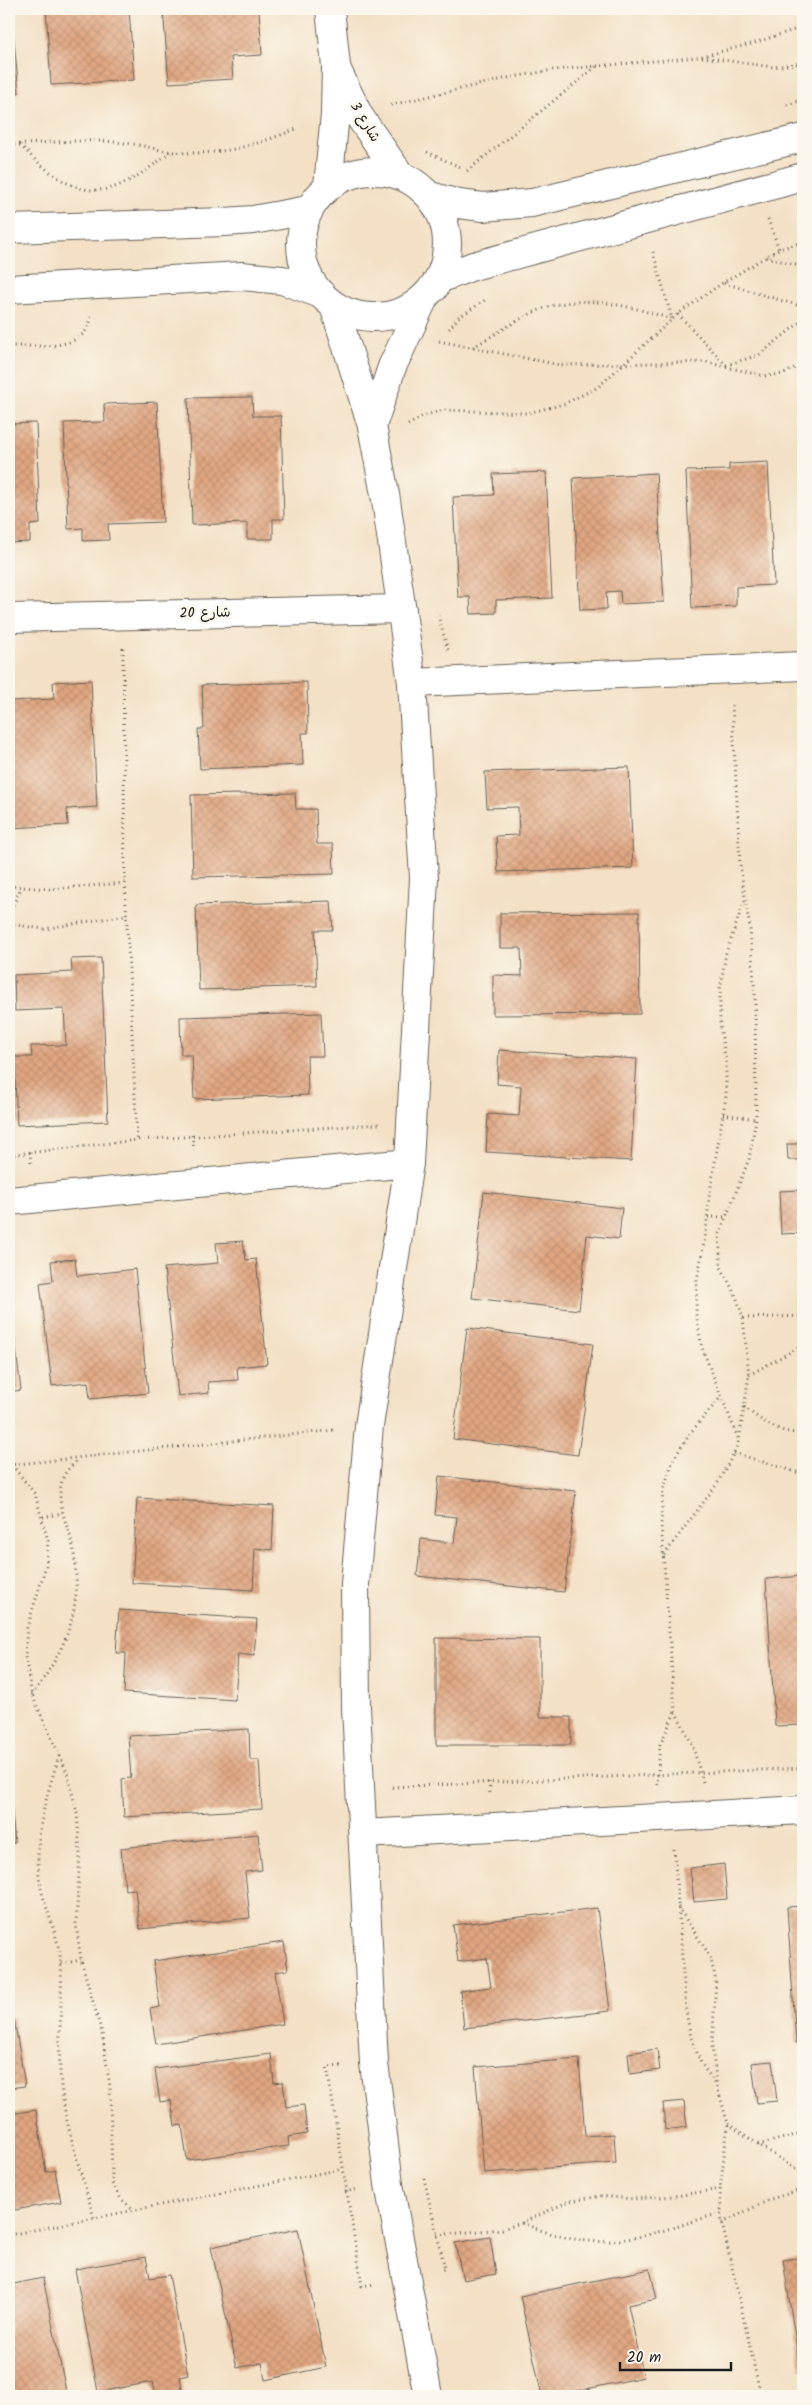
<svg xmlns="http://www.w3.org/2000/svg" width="812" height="2405" viewBox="0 0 812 2405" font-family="Kalam,'Playpen Sans Arabic',sans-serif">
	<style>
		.building { fill: url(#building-cross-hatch) }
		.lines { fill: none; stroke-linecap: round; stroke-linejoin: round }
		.minor-casing { stroke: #676157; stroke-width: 30 }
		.path { stroke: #676157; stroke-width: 3; stroke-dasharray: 1 4; stroke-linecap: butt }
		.minor { stroke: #fff; stroke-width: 28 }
		.labels { text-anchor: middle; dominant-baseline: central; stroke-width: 5; stroke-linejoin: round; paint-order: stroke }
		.street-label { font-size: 14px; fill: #1c1c1c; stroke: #fbf7ec }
	</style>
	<defs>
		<pattern id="building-cross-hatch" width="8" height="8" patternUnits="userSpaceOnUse" patternTransform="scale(1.25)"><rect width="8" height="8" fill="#e0a681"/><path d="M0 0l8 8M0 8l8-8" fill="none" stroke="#c08e6f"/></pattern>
	</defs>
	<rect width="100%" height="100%" fill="#fbf7ec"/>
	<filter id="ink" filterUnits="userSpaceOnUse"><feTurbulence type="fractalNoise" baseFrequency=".02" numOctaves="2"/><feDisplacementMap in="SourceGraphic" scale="10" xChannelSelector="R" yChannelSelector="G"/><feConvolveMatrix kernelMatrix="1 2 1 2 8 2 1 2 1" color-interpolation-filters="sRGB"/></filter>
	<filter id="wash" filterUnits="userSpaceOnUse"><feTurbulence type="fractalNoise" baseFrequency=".0096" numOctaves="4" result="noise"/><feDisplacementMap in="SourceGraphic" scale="20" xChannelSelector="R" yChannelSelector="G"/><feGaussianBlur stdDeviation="1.12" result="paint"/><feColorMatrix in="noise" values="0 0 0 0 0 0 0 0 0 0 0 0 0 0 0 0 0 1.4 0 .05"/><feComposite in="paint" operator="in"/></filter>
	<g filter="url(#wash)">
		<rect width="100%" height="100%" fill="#f3e0c5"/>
		<g id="blocks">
			<!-- building -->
			<g class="building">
				<polygon points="9,9 11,9 19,93 9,94"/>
				<polygon points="46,9 129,9 134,80 51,85"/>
				<polygon points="163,9 259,9 262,55 231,57 233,79 169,83"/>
				<polygon points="252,397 253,416 281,416 284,519 273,519 273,539 247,539 247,523 192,525 188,398"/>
				<polygon points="157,402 163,522 108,524 109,540 83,541 83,528 68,529 64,423 105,422 104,404"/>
				<polygon points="36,423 40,524 30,525 30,542 9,543 9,424"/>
				<polygon points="768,462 774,585 736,587 736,606 692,608 686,471 729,470 729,464"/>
				<polygon points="546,472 552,598 496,600 496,613 471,614 470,597 458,597 453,497 494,495 493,474"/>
				<polygon points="656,473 664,602 621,604 620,591 606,592 607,609 580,610 573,478"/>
				<polygon points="91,680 97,807 67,809 68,825 9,828 9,701 54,699 53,682"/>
				<polygon points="307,682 308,733 302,733 303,765 200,769 198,729 204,729 202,685"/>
				<polygon points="629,767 633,868 498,872 496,836 519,835 518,807 487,808 485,772"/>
				<polygon points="295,793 296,809 316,809 317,844 333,844 334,874 193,877 191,795"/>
				<polygon points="331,901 333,930 315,930 317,986 199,990 196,905"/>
				<polygon points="639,912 640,1014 493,1015 493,975 522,976 521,948 500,948 500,913"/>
				<polygon points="101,958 108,1121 17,1125 14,1057 32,1057 31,1046 66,1045 64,1009 15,1011 14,975 72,972 71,959"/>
				<polygon points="321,1013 323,1056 307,1056 308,1095 194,1099 192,1055 181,1055 180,1017"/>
				<polygon points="499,1050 637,1059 631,1161 486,1152 488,1114 519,1116 521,1086 497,1084"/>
				<polygon points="787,1144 803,1144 803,1160 788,1160"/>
				<polygon points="803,1190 803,1233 781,1234 779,1191"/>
				<polygon points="484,1192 622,1208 619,1239 587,1235 579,1310 472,1298"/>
				<polygon points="243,1241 246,1260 256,1259 267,1364 237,1367 238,1380 208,1382 209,1393 178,1396 164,1268 218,1263 216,1243"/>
				<polygon points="75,1259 77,1276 135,1269 148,1393 90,1399 88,1382 52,1386 40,1283 53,1281 51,1261"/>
				<polygon points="9,1295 21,1390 9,1392"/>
				<polygon points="467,1328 593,1344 578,1455 453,1439"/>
				<polygon points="439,1476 576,1491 564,1592 417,1576 421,1539 454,1543 457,1517 435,1515"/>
				<polygon points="137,1498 274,1506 272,1550 255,1548 253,1590 132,1583"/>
				<polygon points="803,1576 803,1725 775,1726 766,1579"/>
				<polygon points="119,1610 257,1619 254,1656 238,1654 235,1700 124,1693 126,1653 116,1653"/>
				<polygon points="436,1638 540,1639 540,1717 571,1717 571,1745 436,1745"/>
				<polygon points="249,1729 250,1760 259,1760 262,1809 124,1817 122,1779 131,1778 128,1736"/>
				<polygon points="9,1802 11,1802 15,1843 9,1844"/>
				<polygon points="258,1834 262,1870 245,1872 250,1918 140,1929 135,1889 125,1890 121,1848"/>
				<polygon points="724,1864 727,1899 694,1902 690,1868"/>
				<polygon points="803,1906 803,2043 796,2043 787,1907"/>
				<polygon points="597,1908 610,2011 464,2028 460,1991 491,1987 487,1958 458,1962 453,1925"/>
				<polygon points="284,1942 288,1970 275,1972 283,2024 156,2044 150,2009 160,2007 153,1961"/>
				<polygon points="14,2018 25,2086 9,2088 9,2019"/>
				<polygon points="657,2049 660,2070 630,2074 628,2053"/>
				<polygon points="271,2054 274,2083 283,2082 286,2107 304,2105 307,2134 288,2137 289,2146 187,2160 182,2125 175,2126 171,2100 160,2102 155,2069"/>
				<polygon points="579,2059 585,2136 614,2134 616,2163 484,2173 475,2067"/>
				<polygon points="772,2061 777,2101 757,2103 752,2063"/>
				<polygon points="684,2101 687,2127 665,2130 663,2103"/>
				<polygon points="36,2110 46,2172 55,2170 61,2202 9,2211 9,2114"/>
				<polygon points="298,2229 326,2367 265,2380 262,2363 237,2368 211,2247"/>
				<polygon points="490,2237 496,2274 463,2280 455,2243"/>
				<polygon points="146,2257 150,2278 169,2275 188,2375 180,2377 183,2394 156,2396 153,2382 98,2392 75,2269"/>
				<polygon points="803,2257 803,2368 800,2369 783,2260"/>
				<polygon points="650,2269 657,2299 628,2305 644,2377 553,2396 542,2396 520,2296"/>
				<polygon points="43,2278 67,2396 9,2396 9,2285"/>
			</g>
		</g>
	</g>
	<g filter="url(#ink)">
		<use href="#blocks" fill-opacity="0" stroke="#676157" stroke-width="1"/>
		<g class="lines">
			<defs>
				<g id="minor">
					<polyline points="338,72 359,116 400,175"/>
					<circle cx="374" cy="244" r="73"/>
					<polyline points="328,186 335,114 336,66 330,9"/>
					<polyline points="430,196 459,204 483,207 532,203 803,138"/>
					<polyline points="9,229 225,222 253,220 308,210"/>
					<polyline points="434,288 439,279 473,266 803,177"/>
					<polyline points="9,289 242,276 282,280 321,294"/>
					<polyline points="334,306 372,426 386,500 412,683 424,878 409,1163 369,1426 355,1584 356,1707 374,2063 389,2184 428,2396"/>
					<polyline points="372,426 392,367 423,300"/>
					<polyline points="9,618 402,609"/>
					<polyline points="412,683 803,666"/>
					<polyline points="9,1201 409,1163"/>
					<polyline points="363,1834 803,1810"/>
				</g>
			</defs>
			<!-- minor casing -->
			<use href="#minor" class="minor-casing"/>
			<!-- path -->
			<g class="path">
				<polyline points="702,57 773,67 803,63"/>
				<polyline points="391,105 508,78 553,70 699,57 751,44 803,27"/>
				<polyline points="787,105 803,100"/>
				<path d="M9 145C47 143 85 138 124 143 140 144 156 150 173 152 223 156 253 146 299 128"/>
				<path d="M20 145C78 204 107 204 170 152"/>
				<polyline points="427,152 460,167"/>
				<polyline points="467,171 598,65"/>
				<polyline points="768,219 779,249"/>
				<polyline points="653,252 672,319"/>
				<polyline points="766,257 803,267"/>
				<polyline points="724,283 803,307"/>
				<polyline points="678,314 726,365 759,355 803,320"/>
				<polyline points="449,329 459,317 487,299"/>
				<polyline points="439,341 560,365 706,362 764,376 784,374 803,363"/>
				<path d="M9 346C36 345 86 353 91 317"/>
				<path d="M473 347C497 334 522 315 548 307 590 294 631 307 672 319"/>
				<polyline points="408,425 423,416 443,410 528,413 564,404 598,387 678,314 724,282 779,249 803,242"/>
				<polyline points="438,615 448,650"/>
				<polyline points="123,648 125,883 137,1140"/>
				<polyline points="9,886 50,889 125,883"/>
				<polyline points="9,914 21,888"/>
				<polyline points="9,924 44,929 126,915"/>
				<polyline points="723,1114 756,1119"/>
				<polyline points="192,1135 194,1150"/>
				<polyline points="30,1152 31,1165"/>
				<polyline points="9,1155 137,1140 379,1124"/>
				<polyline points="708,1217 726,1217"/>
				<polyline points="743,1318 803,1316"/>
				<polyline points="749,1375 803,1345"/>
				<path d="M744 1407C761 1420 781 1436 803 1432"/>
				<polyline points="738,1438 702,1348 696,1314 697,1280 706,1232 709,1198 726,1096 726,1062 720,1026 720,989 726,953 745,899"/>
				<polyline points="734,1453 803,1474"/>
				<polyline points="9,1465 336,1430"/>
				<polyline points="12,1465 35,1494 48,1541 46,1566 27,1628 25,1656 32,1695 67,1772 77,1813 80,1854 76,1924 81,1960 102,2033 110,2087 112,2183 121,2199 134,2210"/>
				<polyline points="43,1517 62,1513"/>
				<polyline points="664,1555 717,1484 734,1453 739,1440 749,1375 743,1318 736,1296 721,1267 719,1235 749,1159 756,1119 755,994 750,929 740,864 732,702"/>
				<path d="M32 1695C56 1662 74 1632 76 1590 77 1578 75 1564 74 1552 70 1526 51 1500 65 1474 68 1468 74 1464 78 1459"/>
				<path d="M59 1756C46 1798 33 1838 40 1883 45 1910 59 1936 61 1964 63 2004 57 2044 61 2085 66 2130 82 2174 94 2218"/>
				<polyline points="489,1782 490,1794"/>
				<polyline points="703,1782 692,1744 675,1711 661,1524 663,1491 673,1460 691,1432 721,1397"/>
				<polyline points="657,1785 660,1745 675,1712"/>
				<polyline points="392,1787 803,1768"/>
				<polyline points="674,1849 686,2011 691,2038 701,2063 716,2085"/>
				<polyline points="678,1907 710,1956 716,1981 712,2046 717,2086 728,2124 720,2189 722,2223 761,2396"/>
				<polyline points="61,1964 81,1960"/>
				<polyline points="341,2066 327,2067 362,2286 375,2284"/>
				<polyline points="728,2124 803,2174"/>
				<polyline points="758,2145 803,2133"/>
				<polyline points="794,2168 803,2168"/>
				<polyline points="424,2178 445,2269 440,2270"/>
				<polyline points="345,2192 358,2189"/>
				<path d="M522 2223C544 2232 565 2239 589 2241 630 2245 681 2224 721 2213"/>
				<polyline points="722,2223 771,2199 803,2189"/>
				<polyline points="9,2235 342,2169"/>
				<polyline points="437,2235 502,2229 522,2223 569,2201 601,2196 633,2199 675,2196 720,2189"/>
			</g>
			<!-- minor -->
			<use href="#minor" class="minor"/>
		</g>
	</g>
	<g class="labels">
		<!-- street labels -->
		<g class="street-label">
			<text transform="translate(365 122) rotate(59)">شارع 3</text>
			<text transform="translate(205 613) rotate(-1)">شارع 20</text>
		</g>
	</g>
	<!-- margin -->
	<rect width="812" height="2405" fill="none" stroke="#fbf7ec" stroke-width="30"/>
	<!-- scale -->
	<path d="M620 2362v8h111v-8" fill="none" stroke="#1c1c1c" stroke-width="2.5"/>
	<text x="627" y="2362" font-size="15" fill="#1c1c1c" stroke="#fbf7ec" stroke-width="4" paint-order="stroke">20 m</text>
</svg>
